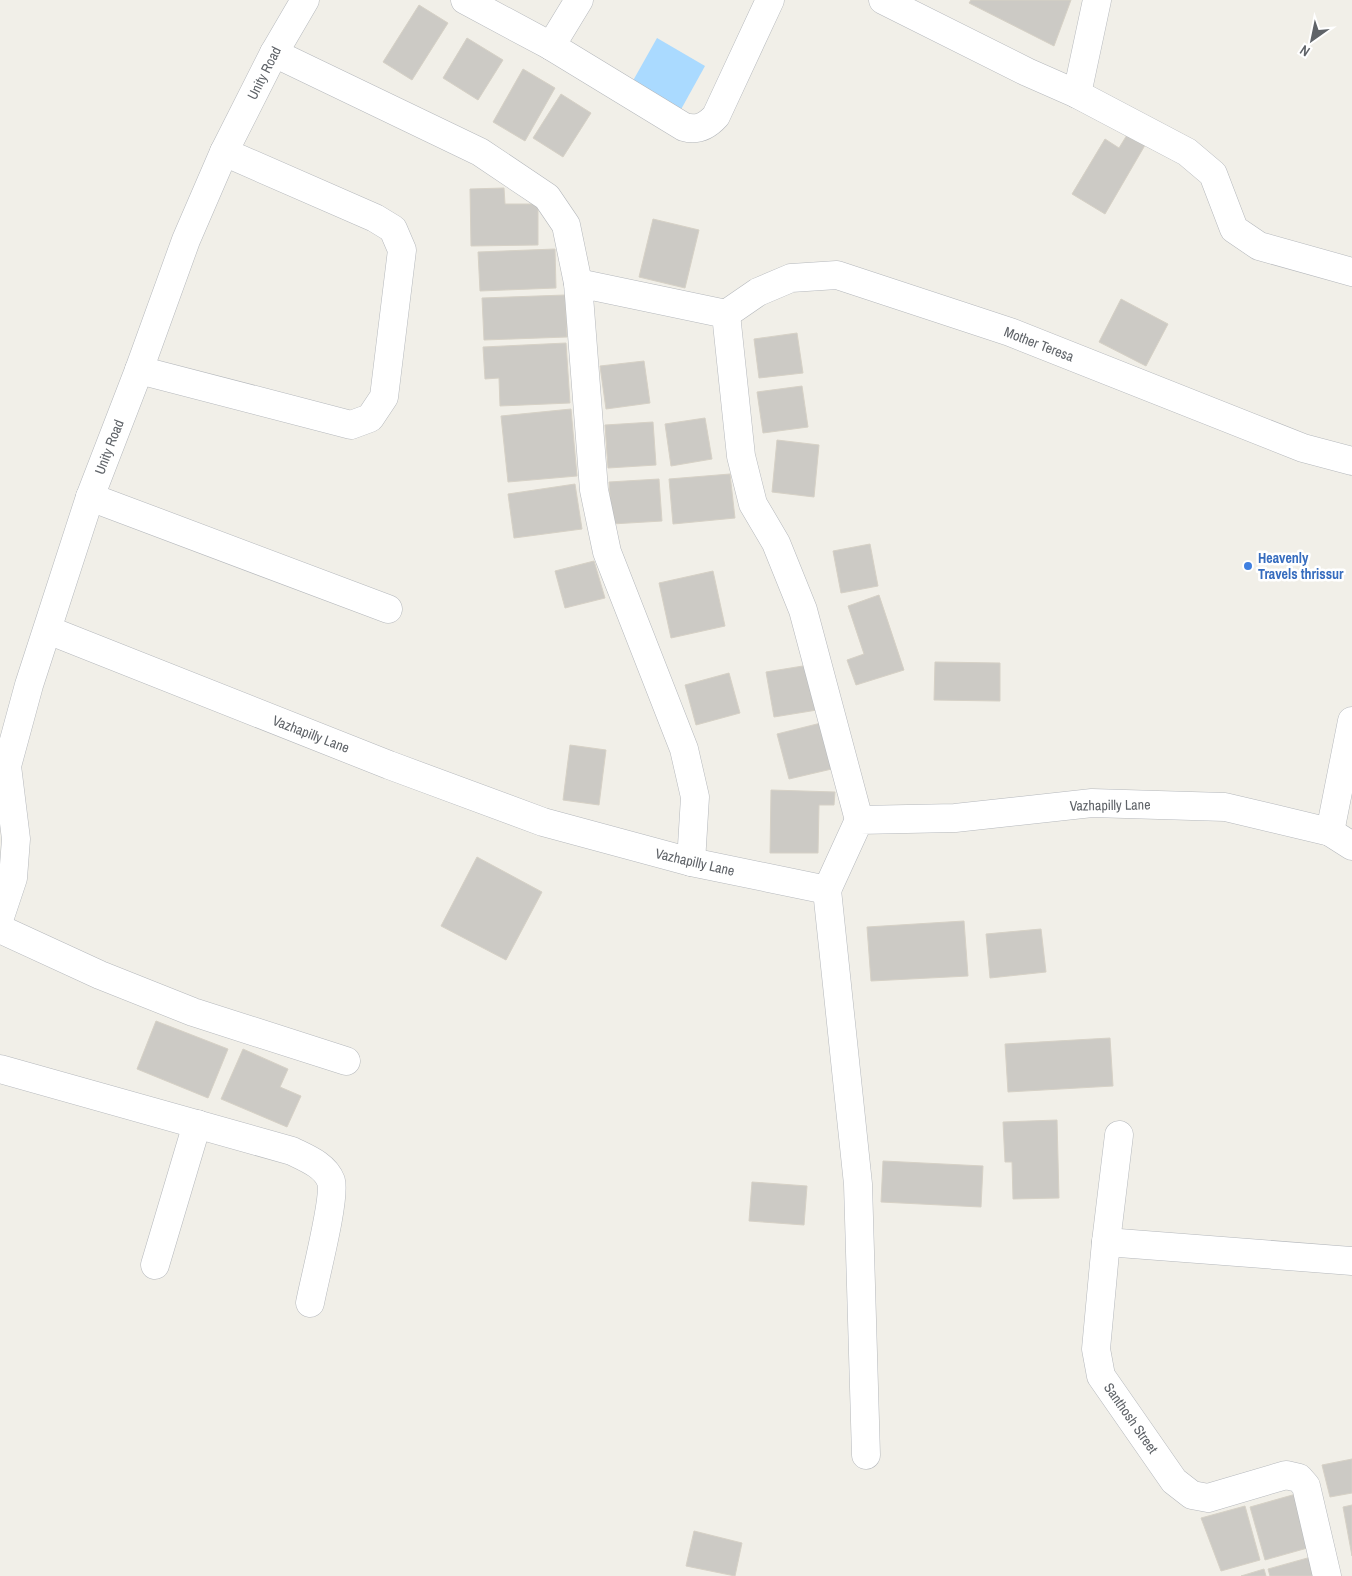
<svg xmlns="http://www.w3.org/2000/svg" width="1352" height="1576" viewBox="0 0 1352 1576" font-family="'Archivo Narrow',sans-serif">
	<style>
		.water { fill: #aadaff }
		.building { fill: #cccac5; stroke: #d6d1c6 }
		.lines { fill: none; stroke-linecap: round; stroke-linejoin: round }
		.minor-casing { stroke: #b5b8bc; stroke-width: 29 }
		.minor { stroke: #fff; stroke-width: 28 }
		.shop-dot { fill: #3f7fe0; stroke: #fff; stroke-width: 2 }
		.labels { text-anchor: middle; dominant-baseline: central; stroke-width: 5; stroke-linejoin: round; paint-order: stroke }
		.street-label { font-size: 14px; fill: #5f6368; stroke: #fff }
		.shop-label { font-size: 14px; font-weight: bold; fill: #366cbe; stroke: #fff; text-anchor: start }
	</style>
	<rect width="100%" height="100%" fill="#f1efe8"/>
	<!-- water -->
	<polygon class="water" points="657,38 705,66 679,113 630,86"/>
	<!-- building -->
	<g class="building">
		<polygon points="971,0 1071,0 1054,46 969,3"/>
		<polygon points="419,5 448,23 412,80 383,62"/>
		<polygon points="467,38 503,60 478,100 443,78"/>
		<polygon points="523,69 555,88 525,141 493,122"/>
		<polygon points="561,94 591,113 563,157 533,138"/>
		<polygon points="1130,130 1148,140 1105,214 1072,194 1105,139 1119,148"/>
		<polygon points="504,188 505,204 538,204 538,245 471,246 470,189"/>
		<polygon points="653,219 699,230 685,288 639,277"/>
		<polygon points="555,249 556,288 480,291 478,252"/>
		<polygon points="565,295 567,337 484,340 482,298"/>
		<polygon points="1121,299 1168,324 1146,366 1099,342"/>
		<polygon points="797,333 803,373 759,378 754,339"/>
		<polygon points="566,343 570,403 500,406 499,378 485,379 483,347"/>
		<polygon points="644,361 650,403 606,409 600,366"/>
		<polygon points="802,386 808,427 763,433 757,392"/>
		<polygon points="571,409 577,476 508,482 501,416"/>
		<polygon points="705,418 712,459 671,466 665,424"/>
		<polygon points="653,422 656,465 608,468 605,425"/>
		<polygon points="777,440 819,445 814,497 772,492"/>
		<polygon points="730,474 735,518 673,524 669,479"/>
		<polygon points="659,479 662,521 612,524 609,482"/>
		<polygon points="575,484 582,529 514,538 508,494"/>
		<polygon points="870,544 878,586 841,593 833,551"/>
		<polygon points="594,561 605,598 565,608 555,571"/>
		<polygon points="713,571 725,626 671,638 659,583"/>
		<polygon points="879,595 904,670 856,685 847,660 864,654 848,606"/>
		<polygon points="935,662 1000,663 1000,701 934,700"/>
		<polygon points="809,665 817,710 774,717 766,672"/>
		<polygon points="729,673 740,713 696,725 685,685"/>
		<polygon points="825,722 836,768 789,779 777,734"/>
		<polygon points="570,745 606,750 599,805 563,800"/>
		<polygon points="771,790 835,792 834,805 819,805 818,853 770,853"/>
		<polygon points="477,857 542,892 506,960 441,926"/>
		<polygon points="964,921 968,976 871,981 867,927"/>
		<polygon points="1041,929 1046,972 990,978 986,934"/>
		<polygon points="156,1021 228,1049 208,1098 137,1069"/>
		<polygon points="1110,1038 1113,1086 1008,1092 1005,1044"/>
		<polygon points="243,1049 288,1069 280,1087 301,1096 287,1127 221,1099"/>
		<polygon points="1057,1120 1059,1198 1013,1199 1012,1162 1005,1162 1003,1122"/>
		<polygon points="883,1161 983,1166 981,1207 881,1202"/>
		<polygon points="752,1182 807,1186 804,1225 749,1221"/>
		<polygon points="1352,1459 1352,1493 1330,1497 1322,1465"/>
		<polygon points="1296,1494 1311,1547 1265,1560 1250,1507"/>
		<polygon points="1352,1505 1352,1556 1343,1507"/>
		<polygon points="1245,1506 1260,1560 1221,1571 1201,1518"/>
		<polygon points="694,1531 742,1543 735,1576 686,1566"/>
		<polygon points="1311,1557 1316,1576 1270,1576 1268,1569"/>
		<polygon points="1264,1569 1266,1576 1241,1576"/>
	</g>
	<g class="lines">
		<defs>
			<g id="minor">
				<path d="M465 0 551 46 684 127C698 131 707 126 716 116L770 0"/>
				<polyline points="883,0 1027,72 1077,94 1187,152 1213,174 1234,229 1259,246 1352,272"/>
				<polyline points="551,46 579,0"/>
				<polyline points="274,53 480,152 547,197 566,225 578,283"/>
				<polyline points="1077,94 1097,0"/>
				<polyline points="726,314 758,292 791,278 837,275 1010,332 1303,448 1352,461"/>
				<polyline points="139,370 351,425 370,418 384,397 402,250 393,229 375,218 224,152"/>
				<polyline points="90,497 388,609"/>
				<polyline points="48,630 389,765 543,822 691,862 827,890"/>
				<polyline points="1330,832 1352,721"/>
				<polyline points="691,862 695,797 684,749 607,552 594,490 578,283 726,314 741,456 753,504 776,543 803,610 859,820"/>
				<polyline points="827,890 859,820 955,818 1092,803 1225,807 1330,832 1352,846"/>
				<polyline points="827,890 858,1184 866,1455"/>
				<polyline points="0,917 13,878 16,839 7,766 29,685 90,497 139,370 186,240 224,152 274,53 305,0"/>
				<polyline points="0,929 100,975 193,1012 346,1061"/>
				<path d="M0 1069 292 1151C306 1158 325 1165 331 1181 336 1198 314 1281 310 1303"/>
				<polyline points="1106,1242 1119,1135"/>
				<polyline points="155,1265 197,1124"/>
				<polyline points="1327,1576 1306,1486 1299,1478 1286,1475 1208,1498 1192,1495 1174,1481 1101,1376 1096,1349 1106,1242 1352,1261"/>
			</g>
		</defs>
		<!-- minor casing -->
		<use href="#minor" class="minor-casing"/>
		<!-- minor -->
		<use href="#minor" class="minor"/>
	</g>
	<!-- markers -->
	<circle class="shop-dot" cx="1248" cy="566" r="5"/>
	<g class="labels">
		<!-- street labels -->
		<g class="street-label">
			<text transform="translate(264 73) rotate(-63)">Unity Road</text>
			<text transform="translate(1039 344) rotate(21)">Mother Teresa</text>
			<text transform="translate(109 447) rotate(-69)">Unity Road</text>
			<text transform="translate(311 734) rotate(21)">Vazhapilly Lane</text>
			<text transform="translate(1110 805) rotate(-1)">Vazhapilly Lane</text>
			<text transform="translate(695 862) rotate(13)">Vazhapilly Lane</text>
			<text transform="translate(1131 1418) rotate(55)">Santhosh Street</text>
		</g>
		<!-- shop labels -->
		<g class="shop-label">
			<text x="1258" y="558">Heavenly<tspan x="1258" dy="16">Travels thrissur</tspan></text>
		</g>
	</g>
	<!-- north arrow -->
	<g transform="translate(1312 40) rotate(213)" stroke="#ffffff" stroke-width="4" paint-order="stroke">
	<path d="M0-4L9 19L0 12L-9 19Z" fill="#5f6368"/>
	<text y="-8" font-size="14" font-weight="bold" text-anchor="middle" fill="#5f6368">N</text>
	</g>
</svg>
